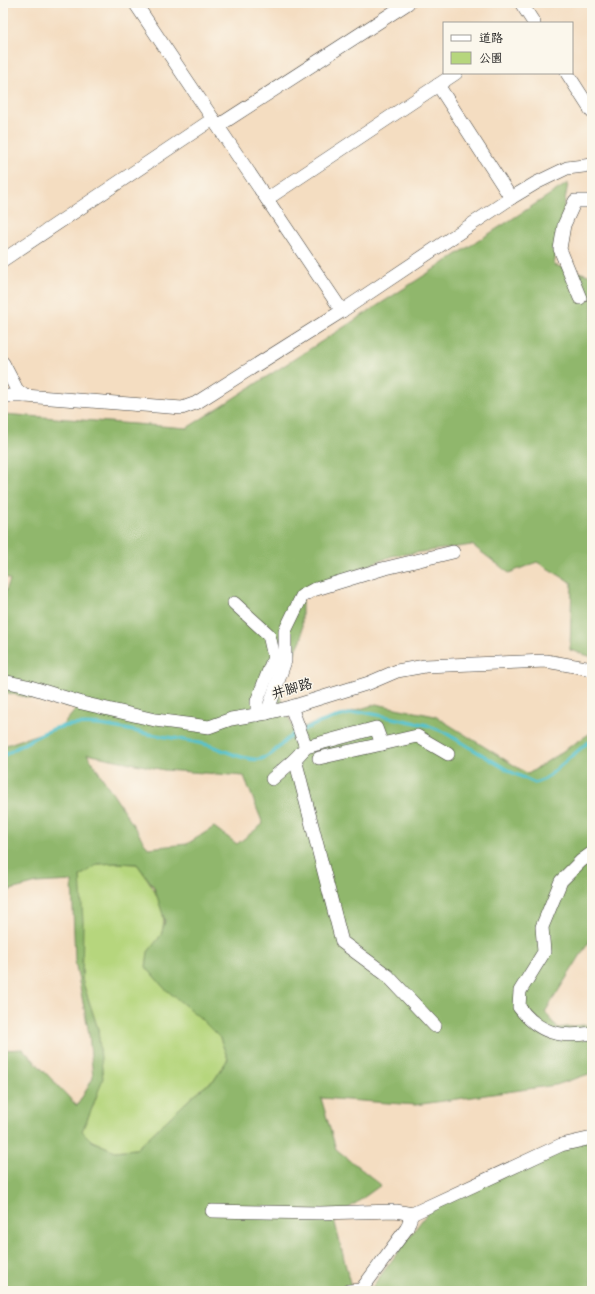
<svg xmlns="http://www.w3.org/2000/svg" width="595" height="1294" viewBox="0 0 595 1294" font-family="Kalam,'LXGW WenKai TC',sans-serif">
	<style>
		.green { fill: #b6d67d; stroke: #69794c }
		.forest { fill: #90b76c; stroke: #566a44; fill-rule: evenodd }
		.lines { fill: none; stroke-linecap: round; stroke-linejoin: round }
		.stream { stroke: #55c2ce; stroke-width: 3.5 }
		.minor-casing { stroke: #3c3935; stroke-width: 14 }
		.minor { stroke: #fff; stroke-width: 13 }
		.labels { text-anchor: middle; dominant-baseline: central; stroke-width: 3; stroke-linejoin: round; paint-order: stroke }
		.street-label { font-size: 14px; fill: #1c1c1c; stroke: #fbf7ec }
	</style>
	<rect width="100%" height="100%" fill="#fbf7ec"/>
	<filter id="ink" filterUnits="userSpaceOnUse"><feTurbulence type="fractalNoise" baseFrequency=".025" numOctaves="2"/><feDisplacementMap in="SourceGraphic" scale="8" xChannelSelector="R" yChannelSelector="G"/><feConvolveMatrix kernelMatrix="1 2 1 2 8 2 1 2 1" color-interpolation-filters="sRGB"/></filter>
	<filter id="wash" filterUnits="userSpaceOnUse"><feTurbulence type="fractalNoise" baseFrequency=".012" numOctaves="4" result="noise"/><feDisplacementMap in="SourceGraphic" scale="16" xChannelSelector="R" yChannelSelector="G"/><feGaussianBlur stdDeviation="0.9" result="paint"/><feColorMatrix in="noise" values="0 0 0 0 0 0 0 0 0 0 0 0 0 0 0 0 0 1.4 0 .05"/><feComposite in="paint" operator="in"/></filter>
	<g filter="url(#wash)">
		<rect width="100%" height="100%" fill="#f4ddc1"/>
		<!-- green -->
		<path class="green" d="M118 863 137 864C150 882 171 912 161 935 158 941 152 947 148 952L199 1017 220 1038 228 1059 215 1079 195 1094 136 1149 115 1151 92 1141 81 1131 93 1106 98 1029 82 980 80 876 98 864Z"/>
		<!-- forest -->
		<g class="forest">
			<path d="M568 183 554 265 592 276V657L570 650 572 583 537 562 509 573 472 545 392 556 302 592V638L277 689 294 730 376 704 435 716 528 774 592 732V937L545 1012 557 1028 592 1024V1073L556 1085 415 1105 321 1098 336 1149 381 1185 334 1219 352 1291H3V1050L23 1049 77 1106 93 1078 89 1034 75 961 72 881 37 883 3 892V746L62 726 77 708 3 692V598L10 580 3 575V414L187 428ZM87 754 164 770 244 776 263 824 237 844 214 827 187 844 148 848ZM118 863 137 864 154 887 165 921 161 935 148 952 146 967 164 988 199 1017 220 1038 228 1059 215 1079 195 1094 136 1149 115 1151 92 1141 82 1131 93 1106 103 1078 98 1029 82 980 83 922 80 876 98 864Z"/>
			<polygon points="592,1137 592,1291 377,1291 372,1287 431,1208"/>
		</g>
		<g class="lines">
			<!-- stream -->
			<g class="stream">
				<path d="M303 730C321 721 342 714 363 712L427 725 444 732 511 772 535 783 545 779 587 743 592 742"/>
				<path d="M3 756C21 746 40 732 60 727 89 720 119 728 148 734 168 737 188 740 208 745 222 749 246 762 261 759 276 755 283 739 297 732"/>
			</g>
		</g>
	</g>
	<g filter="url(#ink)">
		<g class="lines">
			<defs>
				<g id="minor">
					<polyline points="135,3 342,311"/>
					<polyline points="521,3 534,23"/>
					<polyline points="567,73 592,112"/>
					<polyline points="438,85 456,73"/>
					<polyline points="218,126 408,3"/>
					<polyline points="267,199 438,85 511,198"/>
					<polyline points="3,260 213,119"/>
					<polyline points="580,298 560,249 564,225 575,201 592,201"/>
					<polyline points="3,363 17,390 25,396 182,408 196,403 342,311 511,198 536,183 567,168 592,165"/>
					<polyline points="3,396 25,396"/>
					<polyline points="234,603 269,635 274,657 257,701 257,715"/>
					<polyline points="3,681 27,686 82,703 155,720 209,727 231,719 267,713 291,707 369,683 397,671 425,666 546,661 592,669"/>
					<polyline points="291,707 306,747"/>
					<polyline points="267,713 285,661 285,631 302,596 313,590 382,569 453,552"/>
					<polyline points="382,744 417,736 448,754"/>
					<polyline points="295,759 342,942 388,976 435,1026"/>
					<polyline points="272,779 295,759 306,747 376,728 382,744 319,758"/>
					<path d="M592 853 581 861 561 881 542 927 544 952 520 991 519 1007C539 1034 561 1038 592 1033"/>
					<polyline points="212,1211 320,1213 396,1211 412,1214 561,1145 592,1138"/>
					<polyline points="348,1291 361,1290 407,1228 412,1214"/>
				</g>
			</defs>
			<!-- minor casing -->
			<use href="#minor" class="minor-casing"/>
			<!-- minor -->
			<use href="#minor" class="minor"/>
		</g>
	</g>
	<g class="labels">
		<!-- street labels -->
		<g class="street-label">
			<text transform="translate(292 689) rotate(-16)">井腳路</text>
		</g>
	</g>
	<!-- margin -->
	<rect width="595" height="1294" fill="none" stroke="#fbf7ec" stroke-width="16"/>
	<!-- legend -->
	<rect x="443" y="22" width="130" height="52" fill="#fbf7ec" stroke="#a29f99"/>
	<rect x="451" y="35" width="20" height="6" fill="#ffffff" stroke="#a29f99"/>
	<text x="479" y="42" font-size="12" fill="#1c1c1c">道路</text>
	<rect x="451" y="52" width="20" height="12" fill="#b6d67d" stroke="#a29f99"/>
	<text x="479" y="62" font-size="12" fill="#1c1c1c">公園</text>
</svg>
